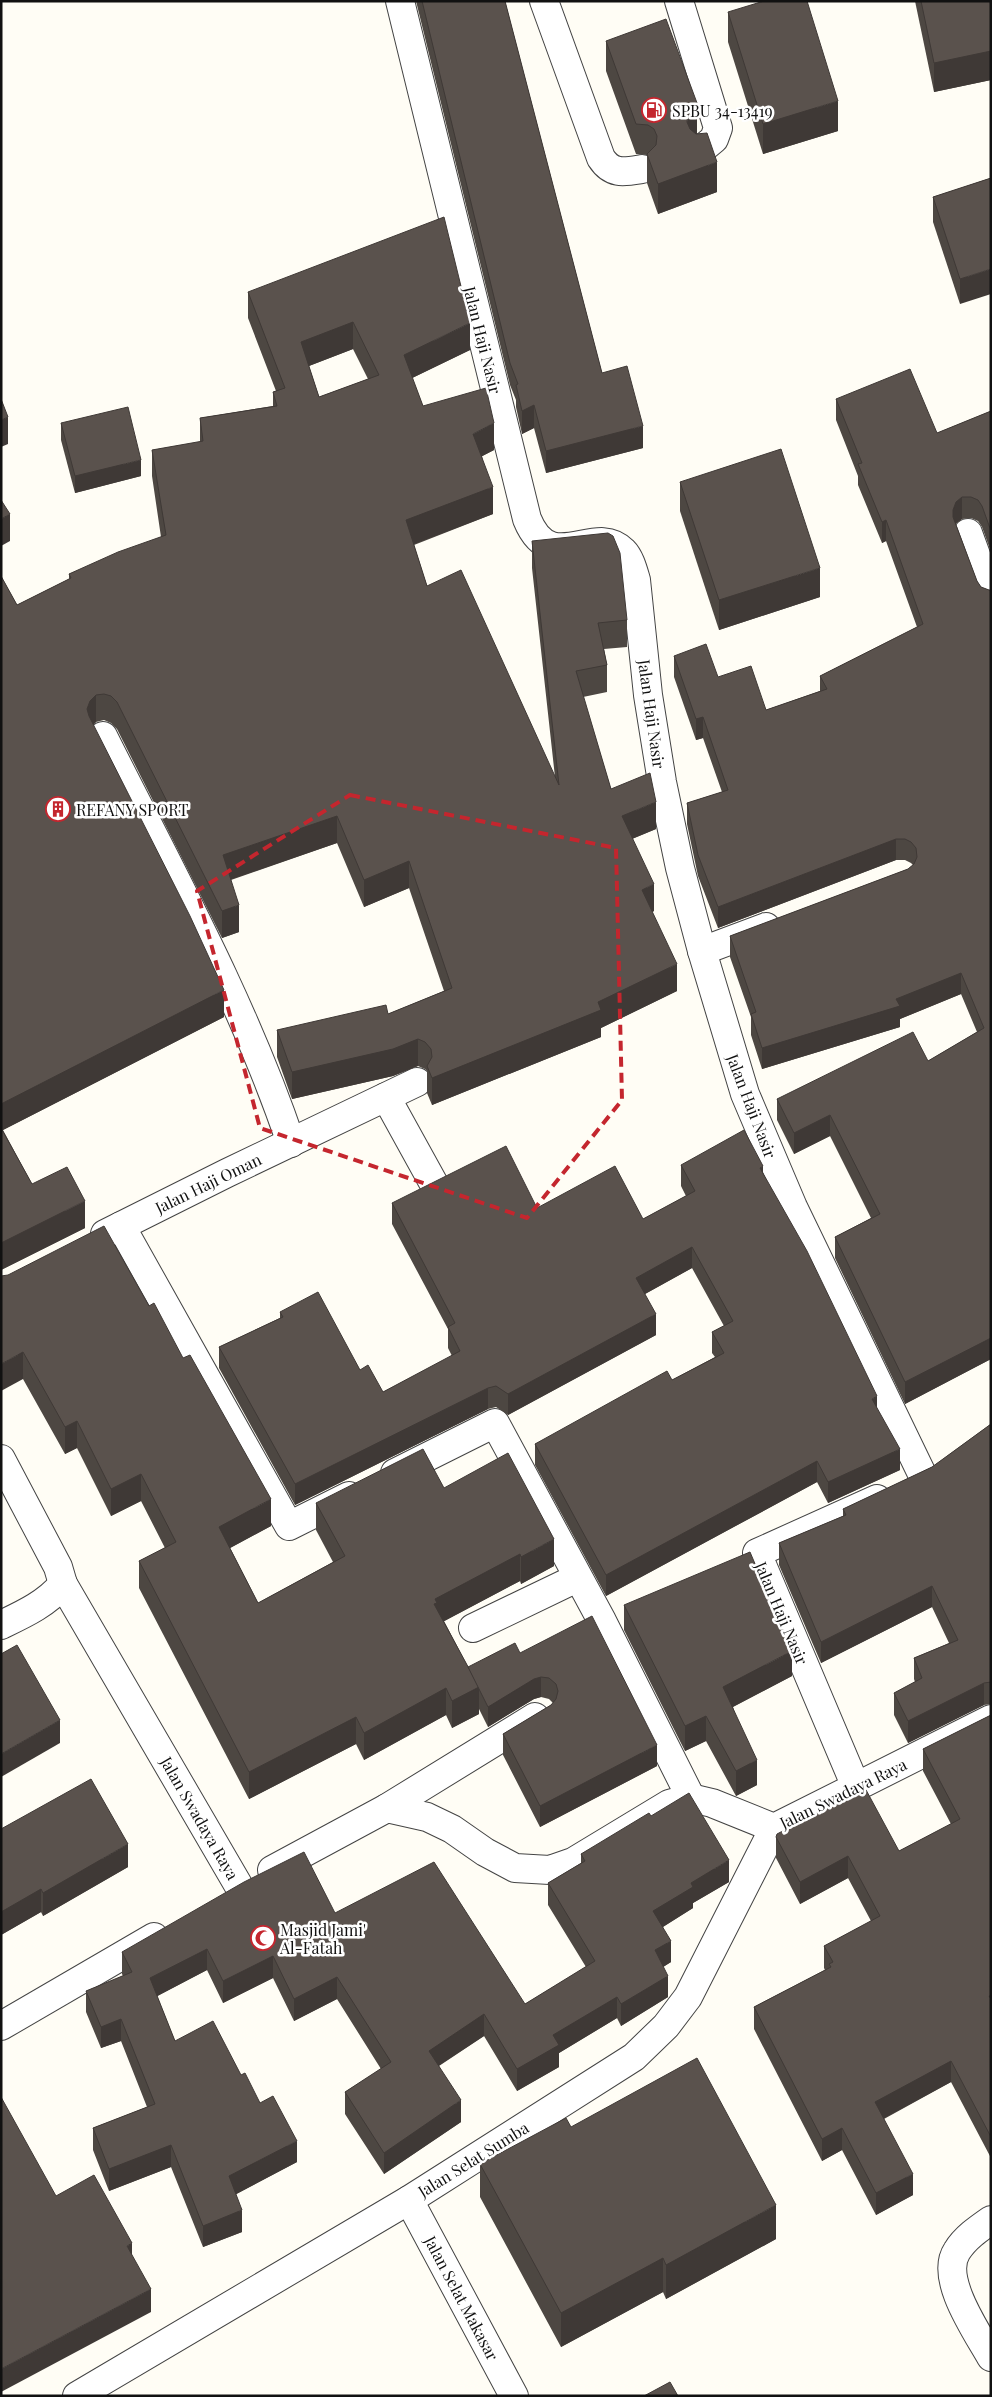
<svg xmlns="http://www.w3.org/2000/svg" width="992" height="2397" viewBox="0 0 992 2397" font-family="'Playfair Display',serif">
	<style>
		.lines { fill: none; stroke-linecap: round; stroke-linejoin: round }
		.minor-casing { stroke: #444; stroke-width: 30 }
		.minor { stroke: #fff; stroke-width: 28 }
		.wall { fill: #4d4742; fill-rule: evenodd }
		.shaded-wall { fill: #3f3936 }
		.building { fill: #5a524d; stroke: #3f3936; fill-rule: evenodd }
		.marked { fill: none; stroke: #c4262e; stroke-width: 4; stroke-dasharray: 10 6; stroke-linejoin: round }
		.labels { text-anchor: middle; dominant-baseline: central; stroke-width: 5; stroke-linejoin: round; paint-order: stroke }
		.poi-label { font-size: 16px; fill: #111; stroke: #fff; text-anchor: start }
		.street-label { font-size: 16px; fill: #111; stroke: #fff }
	</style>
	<rect width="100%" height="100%" fill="#fffdf5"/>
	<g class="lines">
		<defs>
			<g id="minor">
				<path d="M400 1 527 519C551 578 595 522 623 551 630 558 633 570 636 580L648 695 662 782 680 868 702 951 745 1094 793 1207 923 1476"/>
				<path d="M544 1 601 158C612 175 624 172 642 169"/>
				<polyline points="679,1 718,128 714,139 702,149"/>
				<polyline points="968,533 991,596"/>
				<path d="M103 736C170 870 243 1001 291 1143"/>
				<polyline points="702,951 766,927"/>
				<polyline points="386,1097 434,1184"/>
				<polyline points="121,1226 289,1526 349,1496"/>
				<polyline points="105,1234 227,1173 417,1082"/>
				<polyline points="1,1459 58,1567 63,1584 240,1888"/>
				<polyline points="395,1473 495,1423 602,1621 691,1798"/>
				<path d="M1 1625C24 1614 46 1604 63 1584"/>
				<polyline points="473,1628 577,1578"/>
				<polyline points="856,1787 757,1553 877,1499"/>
				<polyline points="387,1808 535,1717"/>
				<polyline points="272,1870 387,1808 427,1817 452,1829 485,1852 515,1868 550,1870 573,1862 669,1804 691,1798 712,1803 774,1828 991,1719"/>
				<polyline points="1,2026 154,1937"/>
				<polyline points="409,2200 514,2396"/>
				<path d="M991 2220C978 2229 965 2238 957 2251 939 2278 977 2332 991 2357"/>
				<polyline points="77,2396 409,2200 634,2057 666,2026 688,1997 774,1828"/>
			</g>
		</defs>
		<!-- minor casing -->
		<use href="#minor" class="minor-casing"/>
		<!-- minor -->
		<use href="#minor" class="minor"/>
	</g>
	<!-- wall -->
	<g class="wall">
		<polygon points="416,1 505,1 602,373 643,448 546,473 534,428 522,434 516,407 516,400 510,385"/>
		<polygon points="915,1 990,1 991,7 991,80 934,92"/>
		<polygon points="728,12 838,131 763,154 728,42"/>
		<polygon points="606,41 697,133 717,192 658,214 647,183 647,155 636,154 606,71"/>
		<polygon points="991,178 960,304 933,222 933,197"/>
		<path d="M248 292 470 350 412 378 423 406 494 450 482 456 493 514 414 545 427 586 555 777 532 568V541L627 620V647L604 649 607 665V692L583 697 611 789 656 829 632 839 654 911 652 912 677 991 601 1028V1037L432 1105 427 1093V1071L425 1069 418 1066 393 1076 292 1099 277 1057V1030L388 1014 444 991 409 888 364 907 337 843 231 880 239 932 222 938 117 729 111 723 104 720 96 722 93 725 224 1017 3 1130 32 1184 85 1228 1 1270V576L17 605 69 579V574L161 537 152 476V450L200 442V418L273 406V392L276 391 248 318ZM353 349 368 379 319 397 309 366Z"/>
		<polygon points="836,399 937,433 991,411 991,552 982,527 978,521 971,518 962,519 956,524 977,581 981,587 989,590 991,590 991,1359 905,1404 835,1258 835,1237 871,1218 830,1136 794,1154 777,1120 777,1099 928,1061 977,1032 961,994 900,1019 900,1027 762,1069 751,1035 751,1017 730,957 730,936 908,869 913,865 911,863 905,860 896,860 718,928 698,876 687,824 687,803 722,792 703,738 696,740 674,677 674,656 718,677 766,710 820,691 820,676 917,627 886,541 882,543 858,485 858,476 836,420"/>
		<polygon points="61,423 141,476 75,493 61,440"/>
		<polygon points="680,482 820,597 719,630 680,511"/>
		<polygon points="681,1165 763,1174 877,1408 900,1470 828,1503 817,1482 606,1596 535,1465 535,1444 672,1380 715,1357 712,1353 712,1332 724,1326 692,1268 645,1294 656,1335 508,1415 496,1407 488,1409 295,1505 219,1368 219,1347 280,1318 280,1312 360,1370 383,1392 452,1356 448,1348 448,1329 392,1224 392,1203 537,1208 643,1219 686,1196 681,1186"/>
		<polygon points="1,1276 271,1526 230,1548 258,1603 333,1562 316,1530 316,1503 444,1488 554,1566 521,1584 520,1581 444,1621 468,1667 520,1653 657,1766 540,1827 503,1755 503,1734 551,1705 553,1703 549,1699 541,1697 534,1699 488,1727 479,1709 479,1714 452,1728 446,1715 364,1760 356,1744 249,1799 139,1588 139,1561 165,1548 141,1501 111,1516 77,1448 65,1454 23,1379"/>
		<polygon points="991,1424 991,1704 984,1705 908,1743 894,1715 894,1693 915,1682 914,1679 914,1658 949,1643 932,1607 821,1663 779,1565 779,1543 843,1516 843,1509 932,1467"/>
		<polygon points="624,1605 792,1676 733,1707 757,1785 736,1796 706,1741 685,1751 624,1630"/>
		<polygon points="991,1715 991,2158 951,2082 884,2119 913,2195 876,2215 842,2150 822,2161 754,2029 754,2007 825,1970 824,1968 824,1946 871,1921 848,1878 800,1904 776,1858 776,1837 899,1851 951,1824 923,1771 923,1749"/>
		<polygon points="651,1816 729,1882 693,1903 693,1908 663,1927 671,1962 663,1967 668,1997 621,2026 617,2018 559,2053 559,2067 517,2091 484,2036 439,2066 461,2122 384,2174 345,2114 345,2092 381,2069 337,1999 294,2021 273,1978 223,2003 207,1970 157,1996 175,2041 241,2075 260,2103 297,2162 236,2194 242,2232 203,2247 171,2167 109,2191 93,2150 93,2128 147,2107 121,2041 101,2048 86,2012 86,1991 123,1976 122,1974 122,1952 335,1913 525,2004 586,1967 548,1905 548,1883 581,1863 581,1854"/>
		<polygon points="1,1829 128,1867 43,1916 41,1912 1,1935"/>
		<polygon points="571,2127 776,2239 666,2299 663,2292 561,2347 480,2197 480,2164"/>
	</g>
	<!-- shaded-wall -->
	<g class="shaded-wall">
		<polygon points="991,51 991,80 934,92 934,63"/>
		<polygon points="838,101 838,131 763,154 763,124"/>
		<polygon points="697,103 697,133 688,143 687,122 688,113"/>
		<polygon points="717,162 717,192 658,214 658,184"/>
		<polygon points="991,269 991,294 960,304 960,279"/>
		<polygon points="353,322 353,349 301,369 301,342"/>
		<polygon points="470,323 470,350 404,382 404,355"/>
		<polygon points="534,405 534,428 522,434 522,411"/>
		<polygon points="8,417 8,444 1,447 1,420"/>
		<polygon points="494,423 494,450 473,461 473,434"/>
		<polygon points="643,426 643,448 546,473 546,451"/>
		<polygon points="141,460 141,476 75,493 75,476"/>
		<polygon points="493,487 493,514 406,547 406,520"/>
		<polygon points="962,497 962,519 956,523 953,531 953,510 956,502"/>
		<polygon points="10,514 10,541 1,546 1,519"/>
		<polygon points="886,520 886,541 882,543 882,522"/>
		<polygon points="820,568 820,597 719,630 719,600"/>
		<polygon points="96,695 96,722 90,728 87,709 90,701"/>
		<polygon points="703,717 703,738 696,740 696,719"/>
		<polygon points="656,802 656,829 622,843 622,816"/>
		<polygon points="337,816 337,843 223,882 223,855"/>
		<polygon points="896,839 896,860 718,928 718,907"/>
		<polygon points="409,861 409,888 364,907 364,880"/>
		<polygon points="654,884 654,911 642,917 642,890"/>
		<polygon points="239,905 239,932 222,938 222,911"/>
		<polygon points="677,964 677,991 601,1028 601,1037 432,1105 432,1078 598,1002"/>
		<polygon points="961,973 961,994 900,1019 900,1027 762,1069 762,1048 896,999"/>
		<polygon points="224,990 224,1017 1,1131 1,1104"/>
		<polygon points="418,1039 418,1066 393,1076 292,1099 292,1072"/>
		<polygon points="830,1115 830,1136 794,1154 794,1133"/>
		<polygon points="763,1166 763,1187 760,1168"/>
		<polygon points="85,1201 85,1228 1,1270 1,1243"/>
		<polygon points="692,1247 692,1268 636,1299 636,1278"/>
		<polygon points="656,1314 656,1335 508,1415 508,1394"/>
		<polygon points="991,1338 991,1359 905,1404 905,1382"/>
		<polygon points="23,1352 23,1379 1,1391 1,1364"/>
		<polygon points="488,1388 488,1409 295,1505 295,1484"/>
		<polygon points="877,1396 877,1417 872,1399"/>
		<polygon points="77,1421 77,1448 65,1454 65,1427"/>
		<polygon points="900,1449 900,1470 828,1503 828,1482"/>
		<polygon points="817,1461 817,1482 606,1596 606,1575"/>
		<polygon points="141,1474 141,1501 111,1516 111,1489"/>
		<polygon points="271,1499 271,1526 219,1554 219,1527"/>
		<polygon points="554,1539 554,1566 521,1584 521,1557"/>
		<polygon points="520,1554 520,1581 437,1625 434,1604 435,1599"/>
		<polygon points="932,1586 932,1607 821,1663 821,1642"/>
		<polygon points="792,1651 792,1676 723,1712 723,1687"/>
		<polygon points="541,1677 541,1697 534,1699 488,1727 488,1707 534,1679"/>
		<polygon points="984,1683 984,1705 908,1743 908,1721"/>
		<polygon points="479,1687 479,1714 452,1728 452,1701"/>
		<polygon points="446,1688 446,1715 364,1760 364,1733"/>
		<polygon points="706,1716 706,1741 685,1751 685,1726"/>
		<polygon points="356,1717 356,1744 249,1799 249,1772"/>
		<polygon points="60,1720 60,1743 1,1777 1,1754"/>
		<polygon points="657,1745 657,1766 540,1827 540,1806"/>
		<polygon points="757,1760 757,1785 736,1796 736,1771"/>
		<polygon points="128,1844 128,1867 43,1916 43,1893"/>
		<polygon points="848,1856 848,1878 800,1904 800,1882"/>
		<polygon points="729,1860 729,1882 693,1903 693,1908 653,1933 653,1911 691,1883"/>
		<polygon points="41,1889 41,1912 1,1935 1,1912"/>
		<polygon points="671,1941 671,1962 655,1972 655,1950"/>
		<polygon points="207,1949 207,1970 150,2000 150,1978"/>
		<polygon points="273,1956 273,1978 223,2003 223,1981"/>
		<polygon points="668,1976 668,1997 621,2026 621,2004"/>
		<polygon points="337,1977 337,1999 294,2021 294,1999"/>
		<polygon points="617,1997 617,2018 559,2053 559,2067 517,2091 517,2069 553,2035"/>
		<polygon points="484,2014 484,2036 429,2072 429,2051"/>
		<polygon points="121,2019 121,2041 101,2048 101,2027"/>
		<polygon points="951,2061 951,2082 875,2123 875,2102"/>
		<polygon points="461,2100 461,2122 384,2174 384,2153"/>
		<polygon points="842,2128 842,2150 822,2161 822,2139"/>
		<polygon points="297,2141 297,2162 229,2198 229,2176"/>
		<polygon points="171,2145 171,2167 109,2191 109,2169"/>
		<polygon points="913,2174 913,2195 876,2215 876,2193"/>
		<polygon points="776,2205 776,2239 666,2299 666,2265"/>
		<polygon points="242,2210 242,2232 203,2247 203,2226"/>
		<polygon points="132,2243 132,2266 127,2246"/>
		<polygon points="663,2258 663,2292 561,2347 561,2313"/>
		<polygon points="151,2289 151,2312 1,2392 1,2369"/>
	</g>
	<!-- building -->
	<g class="building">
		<polygon points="422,1 505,1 602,373 627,366 643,426 546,451 534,405 522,411 516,385 518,384 510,363"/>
		<polygon points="764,1 807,1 838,101 763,124 728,12"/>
		<polygon points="921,1 990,1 991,7 991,51 934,63"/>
		<polygon points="666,19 697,103 688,113 687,122 690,129 696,134 707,133 717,162 658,184 647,154 656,145 657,136 654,129 648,125 636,124 606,41"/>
		<polygon points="991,178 991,269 960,279 933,197"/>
		<path d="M444 217 470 323 404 355 423 406 486 388 494 423 473 434 493 487 406 520 427 586 461 570 559 785 532 541 608 533 613 536 620 553 627 620 598 623 607 665 576 671 611 789 650 773 656 802 622 816 654 884 642 890 677 964 598 1002 601 1010 432 1078 427 1066 432 1057 431 1049 425 1042 418 1039 393 1049 292 1072 277 1030 386 1005 388 1014 452 988 409 861 364 880 337 816 223 855 239 905 222 911 117 702 111 696 104 694 96 695 90 701 87 709 89 716 190 916 224 990 1 1104V576L17 605 71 578 69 574 118 552 166 535 152 450 203 441 200 418 277 406 273 392 285 388 248 292ZM353 322 379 375 319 397 301 342Z"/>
		<polygon points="910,369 937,433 991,411 991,531 982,506 978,500 971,497 962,497 956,502 953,510 953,517 977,581 981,587 989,590 991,590 991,1338 905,1382 835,1237 880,1214 830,1115 794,1133 777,1099 913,1032 928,1061 984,1028 961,973 896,999 900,1006 762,1048 751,1014 756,1012 730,936 908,869 914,864 917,857 916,848 911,842 905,839 896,839 718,907 698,855 687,803 728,790 703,717 696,719 674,656 706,644 718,677 751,666 766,710 827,689 820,676 923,624 886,520 882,522 858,464 862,463 836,399"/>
		<polygon points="1,399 8,417 1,420"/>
		<polygon points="128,407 141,460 75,476 61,423"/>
		<polygon points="781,449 820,568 719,600 680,482"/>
		<polygon points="1,500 10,514 1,519"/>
		<polygon points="1,1128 32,1184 67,1167 85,1201 1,1243"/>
		<polygon points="744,1130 763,1166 760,1168 807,1251 877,1396 872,1399 900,1449 828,1482 817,1461 606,1575 535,1444 667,1371 672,1380 724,1353 712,1332 733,1321 692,1247 636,1278 656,1314 508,1394 496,1386 488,1388 295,1484 219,1347 283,1317 280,1312 318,1292 360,1370 368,1365 383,1392 460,1351 448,1327 455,1323 392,1203 506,1146 537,1208 615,1166 643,1219 695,1191 681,1165"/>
		<polygon points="104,1226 149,1306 154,1303 183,1358 190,1355 271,1499 219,1527 258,1603 345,1556 316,1503 423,1449 444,1488 508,1453 554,1539 521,1557 520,1554 435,1599 437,1603 434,1604 479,1687 452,1701 446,1688 364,1733 356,1717 249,1772 139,1561 176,1542 141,1474 111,1489 77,1421 65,1427 23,1352 1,1364 1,1276 8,1275"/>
		<polygon points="991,1424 991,1682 984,1683 908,1721 894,1693 922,1678 914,1658 958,1640 932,1586 821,1642 779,1543 846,1515 843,1509 932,1467"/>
		<polygon points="750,1552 792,1651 723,1687 757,1760 736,1771 706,1716 685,1726 624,1605"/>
		<polygon points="592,1616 657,1745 540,1806 503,1734 551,1705 556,1699 558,1691 556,1684 549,1678 541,1677 534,1679 488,1707 468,1667 515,1643 520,1653"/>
		<polygon points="17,1645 60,1720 1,1754 1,1654"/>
		<polygon points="991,1715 991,1996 989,1996 991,1999 991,2137 951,2061 875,2102 913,2174 876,2193 842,2128 822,2139 754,2007 831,1967 829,1964 833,1962 824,1946 880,1916 848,1856 800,1882 776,1837 777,1834 865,1788 899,1851 960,1819 923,1749"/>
		<polygon points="91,1779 128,1844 43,1893 41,1889 1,1912 1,1829"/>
		<polygon points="689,1793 729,1860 691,1883 693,1887 653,1911 671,1941 655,1950 668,1976 621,2004 617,1997 553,2035 559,2045 517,2069 484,2014 429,2051 461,2100 384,2153 345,2092 391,2062 337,1977 294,1999 273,1956 223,1981 207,1949 150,1978 175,2041 213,2021 241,2075 245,2073 260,2103 273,2096 297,2141 229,2176 242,2210 203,2226 171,2145 109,2169 93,2128 155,2104 121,2019 101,2027 86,1991 132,1972 122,1952 244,1882 304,1852 335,1913 434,1862 525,2004 595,1961 548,1883 585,1861 581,1854 649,1813 651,1816"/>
		<polygon points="697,2058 776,2205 666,2265 663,2258 561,2313 480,2164 566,2118 571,2127"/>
		<polygon points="1,2097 56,2196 94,2175 132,2243 127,2246 151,2289 1,2369"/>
		<polygon points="670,2382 678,2396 644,2396"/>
	</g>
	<!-- marked area -->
	<path class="marked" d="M350 795 616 848 622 1100 527 1218 260 1128 197 891Z"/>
	<!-- icons -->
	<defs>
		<symbol id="fuel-ring" viewBox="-11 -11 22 22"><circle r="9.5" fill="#fff" stroke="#c4262e" stroke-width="1.5"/><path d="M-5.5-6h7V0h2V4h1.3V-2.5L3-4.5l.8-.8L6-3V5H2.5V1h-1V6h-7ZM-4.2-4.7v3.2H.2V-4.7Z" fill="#c4262e"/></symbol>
		<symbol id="building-ring" viewBox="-11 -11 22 22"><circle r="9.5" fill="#fff" stroke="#c4262e" stroke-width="1.5"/><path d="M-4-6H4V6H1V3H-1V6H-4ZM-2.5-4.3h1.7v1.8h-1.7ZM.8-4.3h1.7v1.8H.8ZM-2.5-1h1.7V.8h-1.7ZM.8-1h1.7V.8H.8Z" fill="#c4262e"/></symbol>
		<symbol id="mosque-ring" viewBox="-11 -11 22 22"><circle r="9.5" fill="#fff" stroke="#c4262e" stroke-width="1.5"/><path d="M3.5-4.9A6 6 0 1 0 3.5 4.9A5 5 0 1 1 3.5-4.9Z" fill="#c4262e"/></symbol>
	</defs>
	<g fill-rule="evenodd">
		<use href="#fuel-ring" x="640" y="96" width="28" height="28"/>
		<use href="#building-ring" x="44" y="795" width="28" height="28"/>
		<use href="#mosque-ring" x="249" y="1924" width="28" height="28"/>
	</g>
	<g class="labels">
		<!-- poi labels -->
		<g class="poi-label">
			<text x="672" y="110">SPBU 34-13419</text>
			<text x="76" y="809">REFANY SPORT</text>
			<text x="280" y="1929">Masjid Jami'<tspan x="280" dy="18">Al-Fatah</tspan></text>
		</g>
		<!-- street labels -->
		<g class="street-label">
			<text transform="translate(483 340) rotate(76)">Jalan Haji Nasir</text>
			<text transform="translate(652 714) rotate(82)">Jalan Haji Nasir</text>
			<text transform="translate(752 1106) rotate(69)">Jalan Haji Nasir</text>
			<text transform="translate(208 1183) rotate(-26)">Jalan Haji Oman</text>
			<text transform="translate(782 1613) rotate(67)">Jalan Haji Nasir</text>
			<text transform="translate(843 1793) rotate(-26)">Jalan Swadaya Raya</text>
			<text transform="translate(200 1818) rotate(60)">Jalan Swadaya Raya</text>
			<text transform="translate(473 2159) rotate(-32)">Jalan Selat Sumba</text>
			<text transform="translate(462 2298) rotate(62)">Jalan Selat Makasar</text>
		</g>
	</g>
	<!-- border -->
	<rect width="992" height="2397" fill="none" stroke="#111111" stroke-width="5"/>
</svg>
